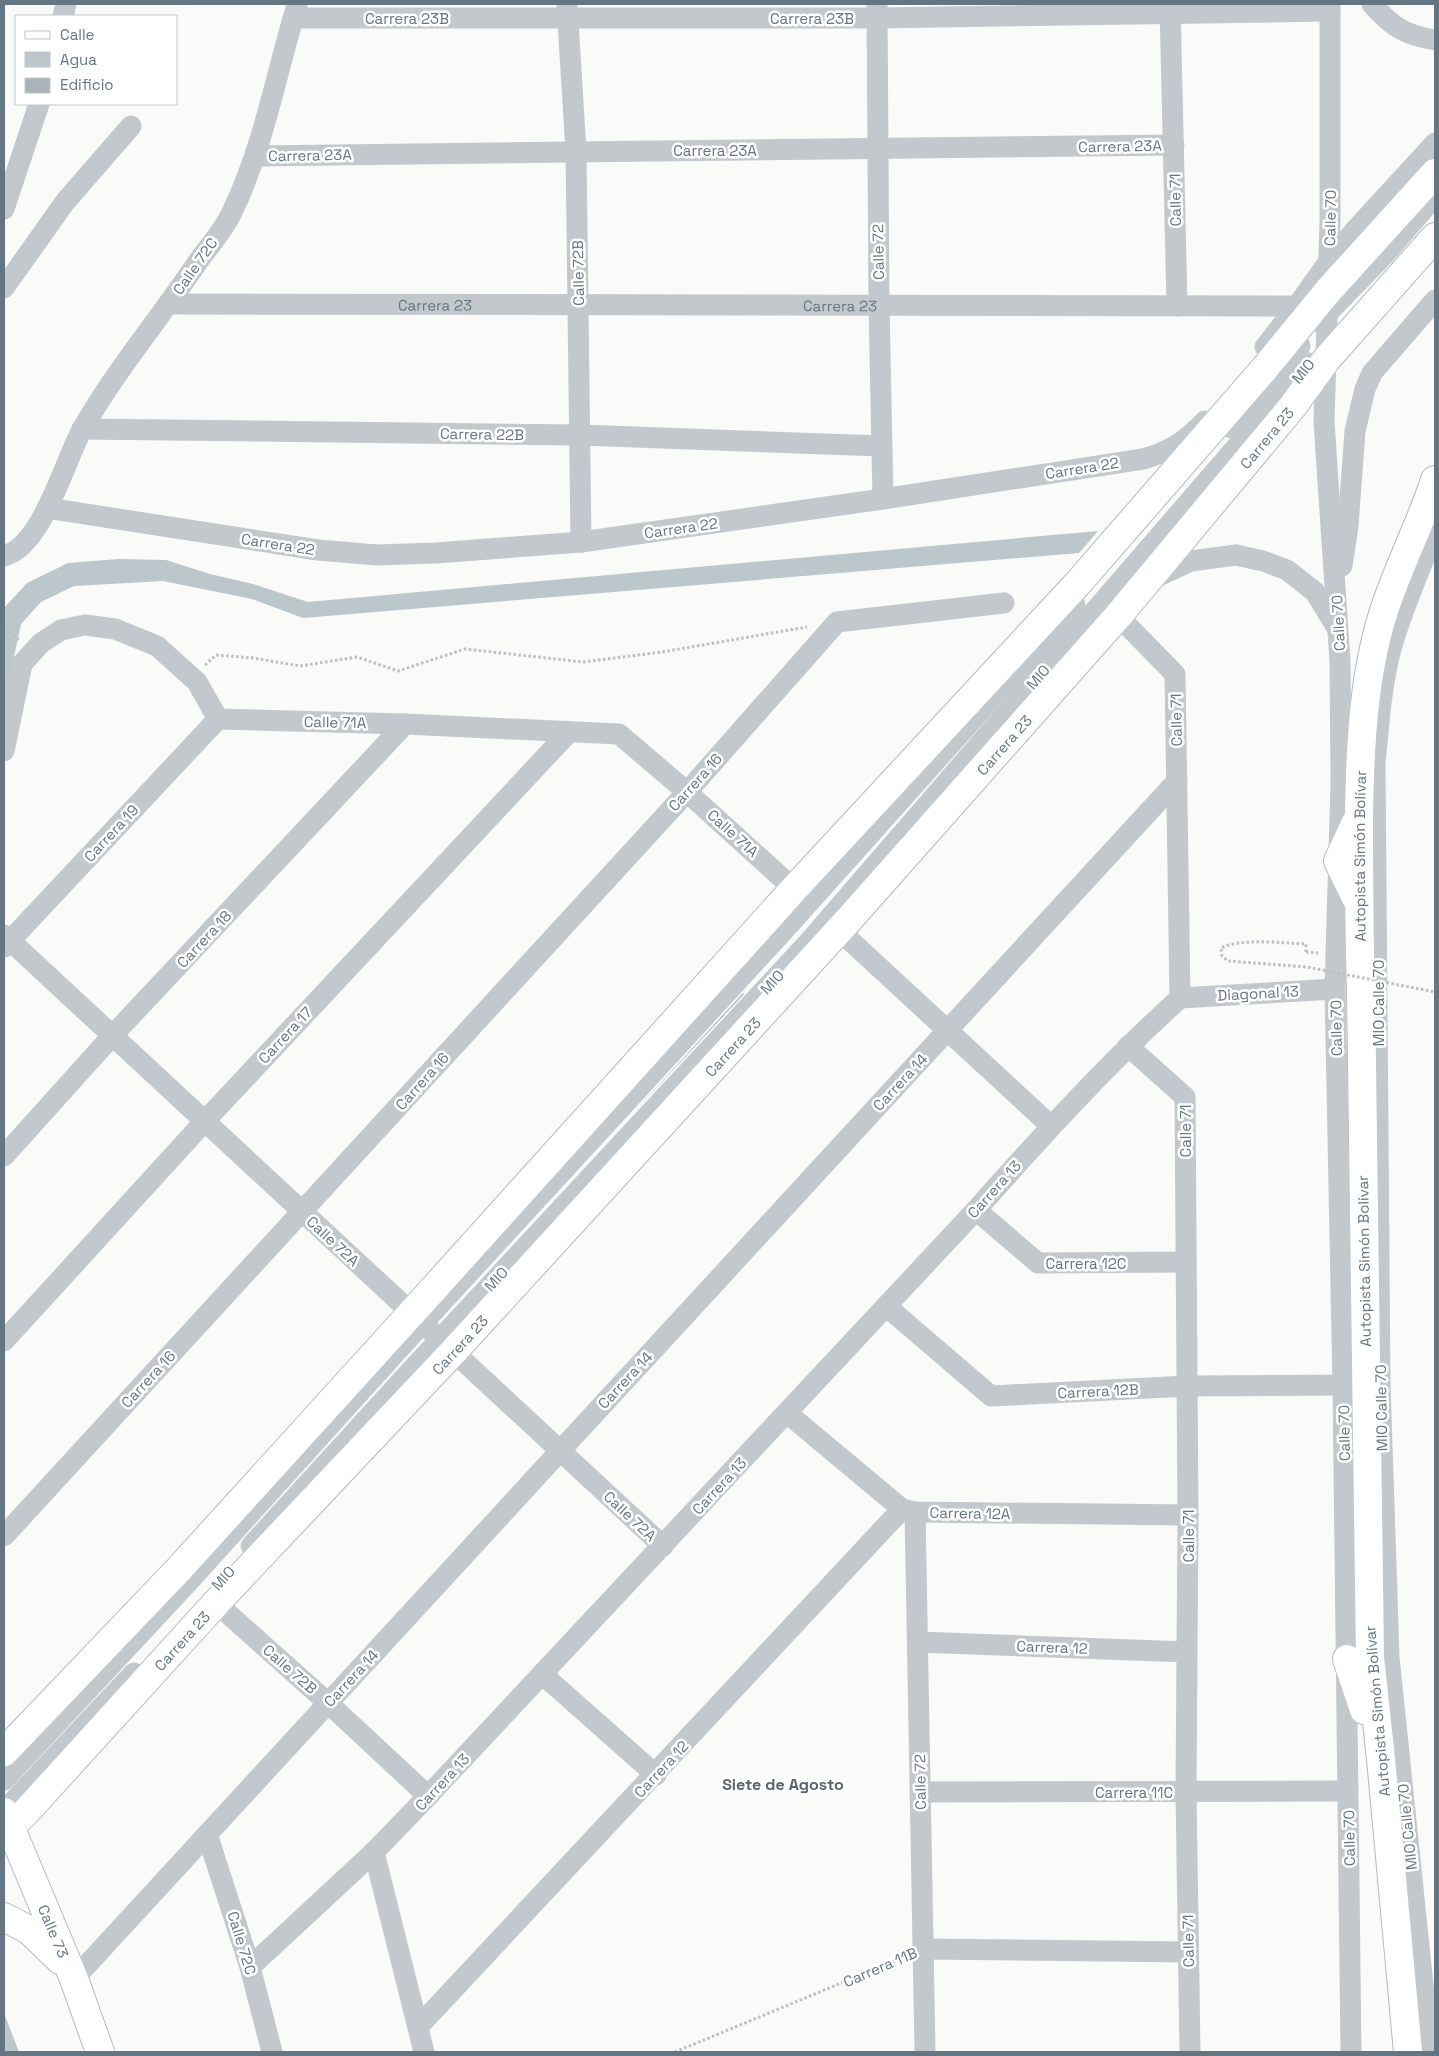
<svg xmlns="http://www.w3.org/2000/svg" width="1439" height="2056" viewBox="0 0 1439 2056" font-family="'Space Grotesk',sans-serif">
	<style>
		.water { fill: #bbc7cb }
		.building { fill: #aab3b9 }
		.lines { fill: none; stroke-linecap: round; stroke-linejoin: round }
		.major-casing { stroke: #b5babe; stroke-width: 30 }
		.highway-casing { stroke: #b4b9bd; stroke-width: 30 }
		.path { stroke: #bbbfc2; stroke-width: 3; stroke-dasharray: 2.5 2.5; stroke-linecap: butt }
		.minor { stroke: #c3c8cc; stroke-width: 21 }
		.major { stroke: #fff; stroke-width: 28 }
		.highway { stroke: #fff; stroke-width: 28 }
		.path-bridge { stroke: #bbbfc2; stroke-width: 3; stroke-dasharray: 2.5 2.5; stroke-linecap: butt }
		.labels { text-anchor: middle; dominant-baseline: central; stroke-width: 5; stroke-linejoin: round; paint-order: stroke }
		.street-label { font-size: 15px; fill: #657683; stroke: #fff }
		.neighbourhood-label { font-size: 16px; font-weight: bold; fill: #57646e; stroke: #fff }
	</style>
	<rect width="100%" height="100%" fill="#fafaf8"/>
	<!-- water -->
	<g class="water">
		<polygon points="1098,531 1079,553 303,618 252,599 163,581 74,586 41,602 21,624 4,704 4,608 27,583 68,563 119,559 166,560 210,574 253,584 308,602"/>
		<polygon points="4,2013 19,2052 4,2052"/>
	</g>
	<!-- building -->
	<polygon class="building" points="743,993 744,994 633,1113"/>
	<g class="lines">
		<defs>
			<g id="major">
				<polyline points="4,1752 179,1569 437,1285 794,889 1079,582 1265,368 1328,291 1435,173"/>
				<path id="s2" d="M4 1812 74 1979 100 2052"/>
				<path id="s3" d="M4 1833 26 1812 216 1603 453 1352 852 916 1118 616 1293 406 1326 360 1435 237"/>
				<polyline points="4,1917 29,1930 60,1960"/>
			</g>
			<g id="highway">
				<polyline points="1355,824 1338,861 1356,898"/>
				<polyline points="1347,1659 1364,1710"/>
				<path id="s4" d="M1408 2052 1381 1759 1370 1657 1361 991C1359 932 1359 875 1359 816 1360 749 1363 679 1383 614 1397 569 1420 526 1435 480"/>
			</g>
		</defs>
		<!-- major casing -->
		<use href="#major" class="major-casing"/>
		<!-- highway casing -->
		<use href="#highway" class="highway-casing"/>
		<!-- path -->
		<g class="path">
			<polyline points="4,630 20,640"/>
			<polyline points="205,665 216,655 253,658 300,666 357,657 398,671 465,649 583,662 662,652 807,627"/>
			<polyline points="1306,952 1318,953"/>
			<polyline points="675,2052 904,1957"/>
		</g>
		<!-- minor -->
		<g class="minor">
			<polyline points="1170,4 1177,306"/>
			<polyline points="1330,4 1330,223 1324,422 1340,661 1341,783 1335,989 1343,1385 1351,2052"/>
			<path d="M1372 4C1392 27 1405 35 1435 40"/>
			<polyline points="877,5 879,305 883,499"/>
			<polyline points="567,6 576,151 581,542"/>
			<polyline points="63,16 66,4"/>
			<polyline points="293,18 877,18 1330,11"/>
			<path d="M256 156C562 151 868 149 1174 145"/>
			<polyline points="4,209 39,104"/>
			<polyline points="4,288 65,202 131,126"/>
			<path id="s1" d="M169 304 1297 306 1329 261 1356 229 1435 143"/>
			<polyline points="1319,322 1385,254 1435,196"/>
			<polyline points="1265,347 1297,306 1315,306"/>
			<polyline points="1231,428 1300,346"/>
			<polyline points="82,429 580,435 881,446"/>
			<path d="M47 508 318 550 377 555 436 553 581 542 883 499 1143 459C1169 452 1186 441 1205 421"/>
			<path d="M4 556C43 546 64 461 83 428 116 370 160 318 197 263 209 246 225 229 233 210 264 145 276 74 297 5"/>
			<polyline points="1342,566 1348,526 1355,431 1365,389 1372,373 1435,300"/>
			<polyline points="1150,580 1191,561 1236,555 1263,561 1287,570 1315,592 1337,628"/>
			<polyline points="1118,616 1175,674 1180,998"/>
			<polyline points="218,719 405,724 619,734 687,792 805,899"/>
			<polyline points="4,751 22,664 41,643 61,630 85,625 115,629 157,646 197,682 218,719"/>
			<polyline points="829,921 1051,1126"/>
			<polyline points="4,935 663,1546"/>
			<polyline points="4,947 218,719"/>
			<polyline points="1180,998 1335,989"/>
			<polyline points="1128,1046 1185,1097 1188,1515 1186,1792 1190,2052"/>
			<polyline points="4,1156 112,1036 405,724"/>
			<polyline points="976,1210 1038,1263 1186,1262"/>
			<polyline points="886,1306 991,1396 1188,1386 1343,1385"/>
			<polyline points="4,1341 204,1122 569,732"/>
			<polyline points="787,1413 902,1509 915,1512 1188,1515"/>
			<polyline points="915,1512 925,2052"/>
			<polyline points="4,1536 687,792 837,622 1004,603"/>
			<polyline points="251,1546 416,1365 807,944 1309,363"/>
			<polyline points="216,1603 328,1703 428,1796"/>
			<polyline points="918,1642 1187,1652"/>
			<polyline points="542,1674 656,1775"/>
			<polyline points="4,1780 191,1579 398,1350 788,926 1075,605"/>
			<polyline points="920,1792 1348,1791"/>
			<polyline points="4,1811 134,1673"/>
			<polyline points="207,1834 250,1967 272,2052"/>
			<polyline points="374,1852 424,2052"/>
			<polyline points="923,1949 1188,1952"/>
			<path d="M250 1967 374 1852 428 1796 976 1210C1042 1136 1107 1064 1180 998"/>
			<polyline points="74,1979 1177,781"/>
			<polyline points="418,2027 902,1509"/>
			<path d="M1430 2052 1389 1657 1380 1384 1375 763C1379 725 1381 686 1391 649 1402 609 1420 570 1435 531"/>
		</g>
		<!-- major -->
		<use href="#major" class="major"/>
		<!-- highway -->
		<use href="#highway" class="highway"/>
		<!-- path-bridge -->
		<path class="path-bridge" d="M1306 952V944C1282 943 1241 938 1221 948L1222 956 1228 961 1307 967 1435 992"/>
	</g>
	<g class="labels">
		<!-- street labels -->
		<g class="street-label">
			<text x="407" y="18">Carrera 23B</text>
			<text x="812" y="18">Carrera 23B</text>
			<text transform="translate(1120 146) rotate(-1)">Carrera 23A</text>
			<text x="715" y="150">Carrera 23A</text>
			<text transform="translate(310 155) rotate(-1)">Carrera 23A</text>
			<text transform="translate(1175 200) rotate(-91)">Calle 71</text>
			<text transform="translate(1330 218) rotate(-89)">Calle 70</text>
			<text transform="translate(878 252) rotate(-91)">Calle 72</text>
			<text transform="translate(195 266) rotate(-55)">Calle 72C</text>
			<text transform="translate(578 273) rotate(-91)">Calle 72B</text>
			<text stroke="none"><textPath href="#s1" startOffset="266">Carrera 23</textPath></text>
			<text stroke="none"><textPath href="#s1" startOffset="671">Carrera 23</textPath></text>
			<text transform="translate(1303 371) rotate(-51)">MIO</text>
			<text transform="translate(482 434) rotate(1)">Carrera 22B</text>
			<text stroke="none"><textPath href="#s3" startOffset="1882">Carrera 23</textPath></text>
			<text transform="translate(1082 468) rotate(-9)">Carrera 22</text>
			<text transform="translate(681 528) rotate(-8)">Carrera 22</text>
			<text transform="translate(278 544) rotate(9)">Carrera 22</text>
			<text transform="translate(1338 623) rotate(-93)">Calle 70</text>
			<text transform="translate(1038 677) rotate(-49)">MIO</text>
			<text transform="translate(1176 720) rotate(-91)">Calle 71</text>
			<text transform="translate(335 722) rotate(1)">Calle 71A</text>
			<text stroke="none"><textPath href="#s3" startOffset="1478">Carrera 23</textPath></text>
			<text transform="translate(695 782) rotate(-48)">Carrera 16</text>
			<text transform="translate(111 833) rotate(-47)">Carrera 19</text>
			<text transform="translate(733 833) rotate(42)">Calle 71A</text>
			<text stroke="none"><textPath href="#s4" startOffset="1198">Autopista Simón Bolívar</textPath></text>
			<text transform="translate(204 939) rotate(-47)">Carrera 18</text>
			<text transform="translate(772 982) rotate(-47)">MIO</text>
			<text transform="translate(1258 993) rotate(-3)">Diagonal 13</text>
			<text transform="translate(1378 1003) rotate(-90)">MIO Calle 70</text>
			<text transform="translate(1336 1028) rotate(-91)">Calle 70</text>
			<text transform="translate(285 1035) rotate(-47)">Carrera 17</text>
			<text stroke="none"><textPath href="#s3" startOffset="1072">Carrera 23</textPath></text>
			<text transform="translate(422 1081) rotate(-48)">Carrera 16</text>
			<text transform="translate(900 1082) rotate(-47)">Carrera 14</text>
			<text transform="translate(1185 1131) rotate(-90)">Calle 71</text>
			<text transform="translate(994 1189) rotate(-48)">Carrera 13</text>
			<text transform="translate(333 1241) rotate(43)">Calle 72A</text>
			<text transform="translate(1364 1261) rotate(-91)">Autopista Simón Bolívar</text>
			<text x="1086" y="1263">Carrera 12C</text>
			<text transform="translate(496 1279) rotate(-47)">MIO</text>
			<text stroke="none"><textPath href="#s3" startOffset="668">Carrera 23</textPath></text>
			<text transform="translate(148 1379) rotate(-47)">Carrera 16</text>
			<text transform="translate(625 1380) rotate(-47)">Carrera 14</text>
			<text transform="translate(1098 1391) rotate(-3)">Carrera 12B</text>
			<text transform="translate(1381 1408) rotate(-91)">MIO Calle 70</text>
			<text transform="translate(1344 1433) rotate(-91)">Calle 70</text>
			<text transform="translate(719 1486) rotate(-47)">Carrera 13</text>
			<text transform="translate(970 1513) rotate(1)">Carrera 12A</text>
			<text transform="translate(630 1516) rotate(43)">Calle 72A</text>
			<text transform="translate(1188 1536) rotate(-90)">Calle 71</text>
			<text transform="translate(223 1578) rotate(-48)">MIO</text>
			<text stroke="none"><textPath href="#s3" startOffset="262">Carrera 23</textPath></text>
			<text transform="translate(1052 1647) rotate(2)">Carrera 12</text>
			<text transform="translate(290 1669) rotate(41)">Calle 72B</text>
			<text transform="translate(351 1678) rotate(-47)">Carrera 14</text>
			<text transform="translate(1377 1711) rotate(-95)">Autopista Simón Bolívar</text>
			<text transform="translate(661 1769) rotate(-47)">Carrera 12</text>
			<text transform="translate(442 1782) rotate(-47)">Carrera 13</text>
			<text transform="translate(920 1782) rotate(-91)">Calle 72</text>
			<text x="1134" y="1792">Carrera 11C</text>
			<text transform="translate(1407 1827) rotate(-96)">MIO Calle 70</text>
			<text transform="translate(1349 1838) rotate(-91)">Calle 70</text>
			<text stroke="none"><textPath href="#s2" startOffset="129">Calle 73</textPath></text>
			<text transform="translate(1188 1941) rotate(-91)">Calle 71</text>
			<text transform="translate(242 1943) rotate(73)">Calle 72C</text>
			<text transform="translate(880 1967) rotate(-23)">Carrera 11B</text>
		</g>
		<!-- neighbourhood labels -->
		<g class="neighbourhood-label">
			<text x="783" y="1784">Siete de Agosto</text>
		</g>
	</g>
	<!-- border -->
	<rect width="1439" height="2056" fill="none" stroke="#657683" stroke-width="10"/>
	<!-- legend -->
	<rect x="15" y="15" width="162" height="90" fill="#ffffff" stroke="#c1c8cd"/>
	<rect x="25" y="31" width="25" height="8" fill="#ffffff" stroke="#c1c8cd"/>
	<text x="60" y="40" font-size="15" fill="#657683">Calle</text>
	<rect x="25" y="52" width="25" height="15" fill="#bbc7cb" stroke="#c1c8cd"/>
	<text x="60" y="65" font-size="15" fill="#657683">Agua</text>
	<rect x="25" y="78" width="25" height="15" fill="#aab3b9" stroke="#c1c8cd"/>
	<text x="60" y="90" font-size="15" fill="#657683">Edificio</text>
</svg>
